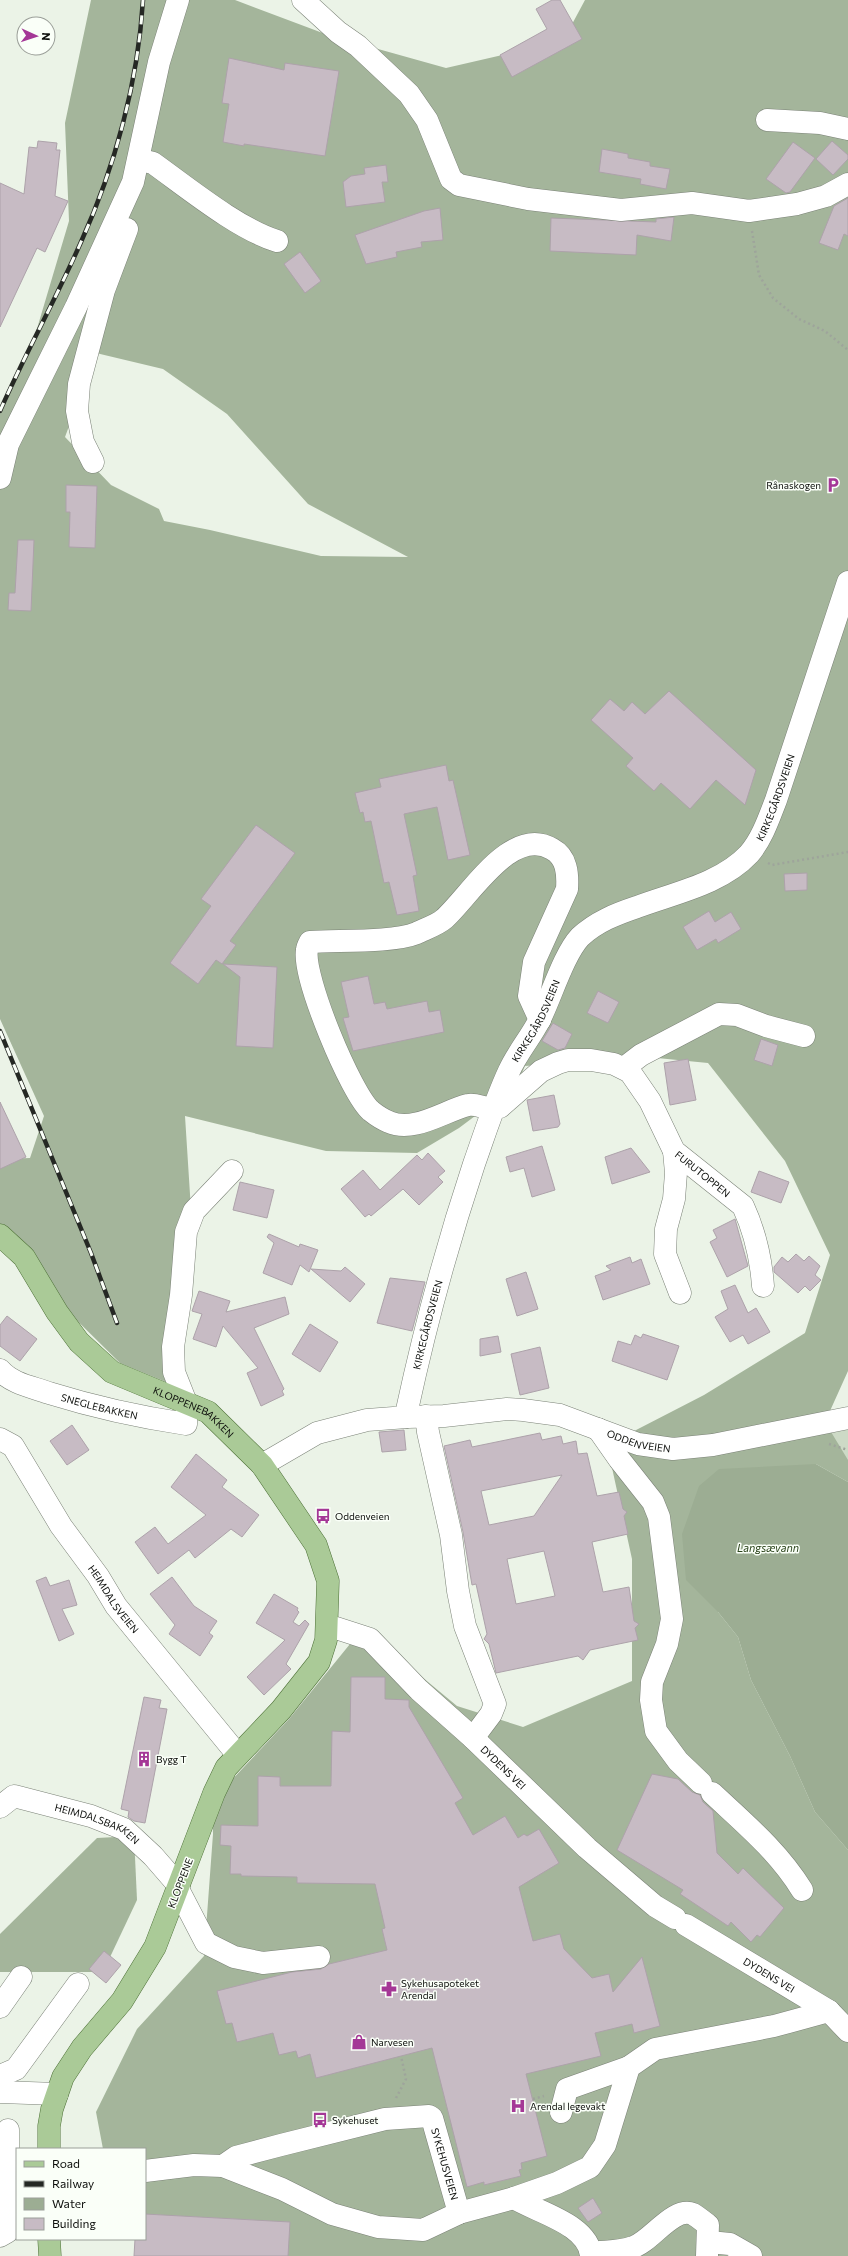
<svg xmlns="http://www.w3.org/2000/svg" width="848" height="2256" viewBox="0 0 848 2256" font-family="Commissioner,sans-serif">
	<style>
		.green { fill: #cddac6 }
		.forest { fill: #a4b59b; fill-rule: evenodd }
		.water { fill: #9cad93 }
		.building { fill: #c7bbc4; stroke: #ada2aa; fill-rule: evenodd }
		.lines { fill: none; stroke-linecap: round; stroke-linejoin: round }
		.minor-casing { stroke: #7b8277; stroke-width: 23 }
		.major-casing { stroke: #4e7138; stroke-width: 23 }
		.path { stroke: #9ea49b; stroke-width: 2.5; stroke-dasharray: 2 3; stroke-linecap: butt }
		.minor { stroke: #fff; stroke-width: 22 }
		.major { stroke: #aaca97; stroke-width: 22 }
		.rail-casing { stroke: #252824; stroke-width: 4.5 }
		.rail { stroke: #fafff8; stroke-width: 3; stroke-dasharray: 9; stroke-linecap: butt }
		.labels { text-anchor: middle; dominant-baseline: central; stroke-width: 3; stroke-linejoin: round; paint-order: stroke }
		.poi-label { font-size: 10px; fill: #0c0e0b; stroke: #fafff8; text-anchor: start }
		.street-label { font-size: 10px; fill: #0c0e0b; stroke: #fafff8 }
		.water-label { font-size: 11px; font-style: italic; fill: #2a431a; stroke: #fafff8 }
	</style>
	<rect width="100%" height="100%" fill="#ebf3e7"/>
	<!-- green -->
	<polygon class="green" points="848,1426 848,1470 788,1448"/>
	<!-- forest -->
	<g class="forest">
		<path d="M91 0H235L328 35 446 68 563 41 585 0H848V1371L825 1422 848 1460V1482L816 1464 718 1612 738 1637 751 1680 790 1756 815 1812 848 1850V2256H161L145 2231V2149H103L96 2112 137 2029 204 1956 213 1834 212 1801 289 1719 363 1628 457 1706 523 1727 632 1681V1559L607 1445 704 1395 805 1333 830 1255 785 1161 708 1063 647 1057 525 1066 509 1103 483 1110 459 1128 417 1153 326 1151 185 1116 191 1210 171 1384 120 1363 36 1280 0 1234V1159L30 1158 44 1116 0 1019V414L36 332 69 221 65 123ZM96 353 163 369 227 414 308 504 408 557 321 556 210 530 164 521 159 509 111 485 65 437Z"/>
		<polygon points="134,1836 137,1900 103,1972 0,1972 0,1934 97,1838"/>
	</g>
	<!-- water -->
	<polygon class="water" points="816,1464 848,1482 848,1850 815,1812 790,1756 751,1680 738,1637 718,1612 686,1580 682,1534 699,1486 719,1469"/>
	<!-- building -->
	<g class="building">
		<polygon points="552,0 560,0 582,39 512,77 500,55 547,29 536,9"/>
		<polygon points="229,58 284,70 285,63 339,71 325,156 244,144 244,146 223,142 229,104 222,103"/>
		<polygon points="38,141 57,143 56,150 60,150 55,196 68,201 45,252 37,248 0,327 0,183 24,194 29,147 37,148"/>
		<polygon points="832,141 848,155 848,159 833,175 816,159"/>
		<polygon points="793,142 815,158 790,192 786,193 766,179"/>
		<polygon points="602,149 628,154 628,158 650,162 650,166 670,169 666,189 640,184 641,179 599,172"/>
		<polygon points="386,165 388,182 382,182 385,202 346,207 343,182 351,176 365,174 364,168"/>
		<polygon points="848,198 848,236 844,234 838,250 819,243 834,206"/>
		<polygon points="440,208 443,240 421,242 422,247 396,252 397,257 366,264 355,235 424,211"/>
		<polygon points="674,217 671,241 637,235 636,255 550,251 551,218 656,222 656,219"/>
		<polygon points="300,252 321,281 305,293 284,264"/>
		<polygon points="66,485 97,486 95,548 69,547 70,512 66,512"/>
		<polygon points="18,540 34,540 31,611 8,610 9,593 15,593"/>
		<polygon points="669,691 756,770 745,805 716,780 690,809 661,783 654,791 626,766 633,758 591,720 610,699 624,711 632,702 645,714"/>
		<polygon points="446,765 449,781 453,780 470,855 448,860 437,807 404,814 417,875 413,876 419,911 397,915 389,882 384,883 371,821 365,822 363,812 360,813 355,793 381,787 379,779"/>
		<polygon points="256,825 295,853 230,941 236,945 222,964 216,960 198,984 170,963 211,906 201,899"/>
		<polygon points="807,873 807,890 785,891 784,874"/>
		<polygon points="709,911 715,922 731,912 741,929 718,943 716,939 697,950 683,927"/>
		<polygon points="223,964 277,967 273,1048 236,1046 240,977"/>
		<polygon points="368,976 374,1004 385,1002 387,1009 427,1001 429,1012 440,1010 444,1032 353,1051 343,1018 349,1017 341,982"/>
		<polygon points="598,991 619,1002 608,1023 587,1013"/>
		<polygon points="553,1023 572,1034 565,1048 558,1050 542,1041"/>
		<polygon points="761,1039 778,1045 772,1066 754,1060"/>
		<polygon points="688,1059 696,1100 670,1105 664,1063"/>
		<polygon points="554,1095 560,1124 558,1127 533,1131 527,1100"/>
		<polygon points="0,1102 26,1157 0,1169"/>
		<polygon points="542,1146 555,1190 532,1197 524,1168 510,1172 506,1157"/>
		<polygon points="631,1148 650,1172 612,1184 605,1157"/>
		<polygon points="428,1153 445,1171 438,1177 443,1182 419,1205 403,1189 371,1216 369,1214 365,1217 341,1189 363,1170 380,1190 417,1155 422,1160"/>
		<polygon points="759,1171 789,1182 781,1203 751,1192"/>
		<polygon points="240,1182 274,1190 267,1218 233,1210"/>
		<polygon points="735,1219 748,1266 727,1277 710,1242 717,1238 713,1230"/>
		<polygon points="269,1234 299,1247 300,1244 318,1250 309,1272 300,1265 292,1285 263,1273 274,1243 267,1237"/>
		<polygon points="796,1254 804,1261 809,1256 820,1266 815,1275 821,1280 810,1291 805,1286 798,1293 774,1272 774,1267 782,1257 788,1262"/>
		<polygon points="630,1257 632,1263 641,1259 650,1284 603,1300 595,1276 611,1270 606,1266"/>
		<polygon points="345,1267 365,1284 350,1302 311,1269 341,1271"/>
		<polygon points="526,1272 538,1309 517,1316 506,1279"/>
		<polygon points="390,1278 425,1282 412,1331 377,1323"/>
		<polygon points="735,1285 748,1313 756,1308 770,1332 748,1344 743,1335 730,1342 715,1317 728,1309 721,1291"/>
		<polygon points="199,1291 230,1301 226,1312 285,1297 289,1314 254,1328 284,1389 282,1391 284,1395 261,1406 247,1373 258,1368 223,1326 216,1347 193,1339 202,1314 192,1311"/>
		<polygon points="7,1316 37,1339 20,1361 0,1346 0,1325"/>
		<polygon points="310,1324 338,1342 320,1372 292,1354"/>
		<polygon points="643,1334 679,1346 667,1380 612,1361 618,1341 631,1345 635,1335 641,1338"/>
		<polygon points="498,1336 501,1352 480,1356 480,1339"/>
		<polygon points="540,1347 549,1388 520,1395 511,1354"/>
		<polygon points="72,1425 89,1450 67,1465 50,1441"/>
		<polygon points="404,1430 406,1450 382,1452 379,1432"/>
		<path d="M540 1433 542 1440 561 1436 563 1444 576 1441 578 1454 587 1453 597 1496 619 1492 623 1509 627 1512 624 1516 628 1534 592 1542 603 1592 629 1587 634 1621 639 1624 635 1628 638 1640 590 1650 583 1660 578 1656 496 1673 489 1644 484 1639 487 1634 476 1584 472 1585 463 1532 444 1446 470 1440 472 1447ZM562 1475 534 1516 489 1525 481 1491ZM544 1551 555 1596 516 1604 507 1559Z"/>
		<polygon points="196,1454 227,1480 222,1487 259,1515 242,1537 231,1529 195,1558 189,1550 158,1574 135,1542 155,1527 168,1544 206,1515 171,1487"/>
		<polygon points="46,1577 50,1586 69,1580 77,1605 62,1609 74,1634 59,1641 36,1581"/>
		<polygon points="172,1577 194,1606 217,1621 209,1633 213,1636 200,1656 169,1634 175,1625 150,1594"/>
		<polygon points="274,1594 298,1608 297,1610 299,1612 293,1622 299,1626 305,1620 309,1624 286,1664 291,1669 264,1695 247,1677 285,1640 256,1623"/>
		<polygon points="351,1677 385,1677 385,1699 409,1700 409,1707 463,1798 455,1803 473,1835 505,1816 518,1838 524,1834 527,1836 539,1829 559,1863 519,1887 533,1941 560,1934 564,1949 592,1978 609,1974 613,1992 642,1957 660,2026 634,2033 632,2024 595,2033 601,2056 526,2074 547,2156 521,2163 522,2169 519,2170 521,2176 484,2185 484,2182 467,2187 432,2048 316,2078 310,2054 298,2058 296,2051 279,2055 273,2033 237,2042 232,2023 226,2024 217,1991 292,1972 321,1969 329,1964 387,1950 382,1929 385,1928 375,1884 297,1883 297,1877 241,1876 241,1874 230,1874 231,1846 220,1845 221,1825 258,1826 258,1776 280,1777 280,1786 331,1786 332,1731 350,1732"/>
		<polygon points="144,1697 161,1700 159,1708 167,1709 145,1823 134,1821 128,1817 129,1811 121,1809"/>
		<polygon points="652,1774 678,1779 692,1792 700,1795 703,1802 713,1811 717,1853 738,1874 743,1868 784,1908 760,1937 757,1935 751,1942 731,1922 728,1926 680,1894 683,1890 617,1850"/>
		<polygon points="104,1951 121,1965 106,1983 89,1969"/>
		<polygon points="593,2198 602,2213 588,2222 578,2208"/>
		<polygon points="145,2214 290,2222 288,2256 134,2256 135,2239 145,2239"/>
	</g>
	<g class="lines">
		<defs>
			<g id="minor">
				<polyline points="303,0 338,32 358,46 409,94 427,120 451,179 459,185 528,199 621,210 692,203 749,211 797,204 826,196 848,184"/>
				<polyline points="767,120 820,123 848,129"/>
				<path d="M138 163 145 161 153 163C188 188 238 229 277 241"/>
				<polyline points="93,462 83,442 77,411 79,384 104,290 127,229"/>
				<polyline points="0,478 8,444 76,307 133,182 159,62 178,0"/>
				<path id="s1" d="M540 1020 529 996 534 962 567 889C568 874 567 857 552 849 511 825 470 896 444 919 437 925 425 929 417 933 392 943 339 940 310 942 309 944 307 947 307 950 302 976 351 1094 371 1111 376 1115 384 1120 389 1122 414 1133 444 1111 468 1105 479 1103 488 1112 500 1107L541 1071 558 1063 568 1060H591L614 1064 630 1072 650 1101 674 1151 743 1206C755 1232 761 1259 763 1286"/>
				<polyline points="624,1068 641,1055 719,1014 737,1015 766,1026 804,1036"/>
				<polyline points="674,1151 676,1173 674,1199 666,1229 665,1254 680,1293"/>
				<path id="s2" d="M0 1370C12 1384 33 1387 49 1393 94 1407 139 1417 186 1424L187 1405 174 1372 173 1347 181 1295 186 1232 194 1211 232 1171"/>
				<polyline points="426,1416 428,1432 451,1535 458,1591 465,1626 495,1704 491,1714 473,1738"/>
				<path id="s3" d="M407 1417 444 1416 507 1409 523 1410 560 1415 638 1444 673 1449 713 1445 848 1418"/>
				<polyline points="598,1429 619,1459 653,1502 659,1517 672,1619 667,1644 652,1682 651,1700 656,1731 678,1761 701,1783"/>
				<path id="s4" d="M0 1439 13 1446 61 1526 98 1576 116 1606 237 1754"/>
				<path id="s5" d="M262 1465 317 1433 367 1420 407 1417V1410C425 1327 447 1245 474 1164 485 1133 495 1101 509 1071 517 1053 531 1037 540 1019 551 997 564 954 580 937 596 922 616 914 637 907 674 893 721 884 749 854 762 839 769 818 776 800L848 582"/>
				<path id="s6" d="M327 1627 336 1628 370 1639 419 1690 473 1738 587 1848 655 1906 675 1918"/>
				<path d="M712 1793C744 1823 778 1851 802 1890"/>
				<path id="s7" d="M0 1807 14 1796 91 1816 124 1829 153 1856 179 1886"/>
				<polyline points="178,1889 206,1943 234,1957 263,1963 319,1957"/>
				<path id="s8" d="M686 1925 829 2011 848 2031"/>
				<polyline points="0,2007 21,1977"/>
				<polyline points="0,2076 16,2069 78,1984"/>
				<polyline points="0,2092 57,2094"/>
				<polyline points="561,2112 567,2089 629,2067"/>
				<path id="s9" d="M223 2166 236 2157 281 2145 385 2119 429 2116 432 2118 459 2213"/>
				<polyline points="145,2171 194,2165 223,2166 282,2189 332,2214 378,2227 423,2230 459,2213 514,2198 557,2183 590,2167 605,2145 629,2067 655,2049 774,2026 829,2011"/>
				<path d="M514 2198C536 2212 589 2224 591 2256"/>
				<polyline points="0,2236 7,2232 8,2225 8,2130"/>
				<polyline points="709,2242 730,2244 751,2256"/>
				<path d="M591 2253C604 2251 621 2252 633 2247 651 2242 673 2206 693 2214 698 2217 704 2222 708 2225L707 2256"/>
			</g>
			<g id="major">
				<path id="s10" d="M0 1235 24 1257 57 1312 79 1342 112 1372 208 1412 262 1465 316 1545 328 1581 326 1640 319 1662 281 1710 226 1768 214 1793 155 1947 122 2001 82 2048 63 2077 52 2109 49 2126V2149"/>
				<polyline points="49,2239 50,2256"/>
			</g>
		</defs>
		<!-- minor casing -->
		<use href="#minor" class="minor-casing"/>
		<!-- major casing -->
		<use href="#major" class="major-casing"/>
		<!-- path -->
		<g class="path">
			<polyline points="752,231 759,275 773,298 799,319 825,331 848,350"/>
			<polyline points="768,863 772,865 848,852"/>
			<polyline points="829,1444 848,1450"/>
			<polyline points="396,2098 406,2079 401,2056"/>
			<polyline points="533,2099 544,2096"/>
		</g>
		<!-- minor -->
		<use href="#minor" class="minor"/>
		<!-- major -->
		<use href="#major" class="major"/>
		<defs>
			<g id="rail">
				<path d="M0 411C25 354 56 299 81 242 115 167 138 82 143 0"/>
				<polyline points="0,1031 91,1253 117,1323"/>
			</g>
		</defs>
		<!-- rail casing -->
		<use href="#rail" class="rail-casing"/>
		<!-- rail -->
		<use href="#rail" class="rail"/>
	</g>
	<!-- icons -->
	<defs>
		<symbol id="parking-bare" viewBox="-9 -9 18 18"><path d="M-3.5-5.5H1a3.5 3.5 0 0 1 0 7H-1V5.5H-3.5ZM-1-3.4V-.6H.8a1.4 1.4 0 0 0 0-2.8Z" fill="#a43796" stroke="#fafff8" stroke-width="2.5" paint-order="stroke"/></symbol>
		<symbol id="bus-bare" viewBox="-9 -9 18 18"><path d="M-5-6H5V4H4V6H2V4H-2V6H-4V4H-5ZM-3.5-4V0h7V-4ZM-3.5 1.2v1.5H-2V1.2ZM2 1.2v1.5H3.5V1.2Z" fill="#a43796" stroke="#fafff8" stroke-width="2.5" paint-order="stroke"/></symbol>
		<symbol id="building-bare" viewBox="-9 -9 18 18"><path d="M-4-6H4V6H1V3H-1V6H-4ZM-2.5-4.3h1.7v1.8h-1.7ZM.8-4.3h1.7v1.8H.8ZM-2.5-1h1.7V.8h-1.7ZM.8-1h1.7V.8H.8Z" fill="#a43796" stroke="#fafff8" stroke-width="2.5" paint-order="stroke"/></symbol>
		<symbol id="pharmacy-bare" viewBox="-9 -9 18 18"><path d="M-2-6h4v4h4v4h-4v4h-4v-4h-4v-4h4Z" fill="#a43796" stroke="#fafff8" stroke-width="2.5" paint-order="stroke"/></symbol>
		<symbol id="shop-bare" viewBox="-9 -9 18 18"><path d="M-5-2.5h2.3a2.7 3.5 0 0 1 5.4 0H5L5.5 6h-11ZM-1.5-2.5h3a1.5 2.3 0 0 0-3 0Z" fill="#a43796" stroke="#fafff8" stroke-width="2.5" paint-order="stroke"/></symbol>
		<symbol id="hospital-bare" viewBox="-9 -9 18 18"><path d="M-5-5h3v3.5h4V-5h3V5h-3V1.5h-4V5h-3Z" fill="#a43796" stroke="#fafff8" stroke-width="2.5" paint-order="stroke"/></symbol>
	</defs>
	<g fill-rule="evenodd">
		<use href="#parking-bare" x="822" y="474" width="22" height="22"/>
		<use href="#bus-bare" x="312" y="1505" width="22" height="22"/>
		<use href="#building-bare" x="133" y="1748" width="22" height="22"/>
		<use href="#pharmacy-bare" x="378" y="1978" width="22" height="22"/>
		<use href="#shop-bare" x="348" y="2031" width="22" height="22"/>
		<use href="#hospital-bare" x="507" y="2095" width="22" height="22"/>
		<use href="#bus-bare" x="309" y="2109" width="22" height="22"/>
	</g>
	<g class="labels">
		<!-- poi labels -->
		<g class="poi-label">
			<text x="821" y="485" text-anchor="end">Rånaskogen</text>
			<text x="335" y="1516">Oddenveien</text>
			<text x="156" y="1759">Bygg T</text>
			<text x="401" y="1983">Sykehusapoteket<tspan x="401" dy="12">Arendal</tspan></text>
			<text x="371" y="2042">Narvesen</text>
			<text x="530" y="2106">Arendal legevakt</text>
			<text x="332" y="2120">Sykehuset</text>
		</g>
		<!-- street labels -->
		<g class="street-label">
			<text stroke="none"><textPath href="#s5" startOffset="922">KIRKEGÅRDSVEIEN</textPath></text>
			<text stroke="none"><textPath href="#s5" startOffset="574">KIRKEGÅRDSVEIEN</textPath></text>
			<text stroke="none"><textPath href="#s1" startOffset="1059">FURUTOPPEN</textPath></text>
			<text stroke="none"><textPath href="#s5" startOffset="250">KIRKEGÅRDSVEIEN</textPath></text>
			<text stroke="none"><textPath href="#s2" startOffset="107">SNEGLEBAKKEN</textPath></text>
			<text stroke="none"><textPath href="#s10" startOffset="270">KLOPPENEBAKKEN</textPath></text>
			<text stroke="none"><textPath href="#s3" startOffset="237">ODDENVEIEN</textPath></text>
			<text stroke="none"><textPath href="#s4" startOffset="198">HEIMDALSVEIEN</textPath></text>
			<text stroke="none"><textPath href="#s6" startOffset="230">DYDENS VEI</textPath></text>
			<text stroke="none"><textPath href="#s7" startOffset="106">HEIMDALSBAKKEN</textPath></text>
			<text transform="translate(180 1883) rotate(-69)">KLOPPENE</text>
			<text stroke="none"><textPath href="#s8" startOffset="97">DYDENS VEI</textPath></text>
			<text stroke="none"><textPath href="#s9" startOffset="265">SYKEHUSVEIEN</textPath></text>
		</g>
		<!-- water labels -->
		<g class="water-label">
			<text x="768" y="1547">Langsævann</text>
		</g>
	</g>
	<!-- legend -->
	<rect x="16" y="2148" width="130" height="92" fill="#fafff8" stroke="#9b9f99"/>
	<rect x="24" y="2161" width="20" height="6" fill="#aaca97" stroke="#9b9f99"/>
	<text x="52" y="2168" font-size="12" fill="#0c0e0b">Road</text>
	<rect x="24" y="2181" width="20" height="6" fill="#252824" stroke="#9b9f99"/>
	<text x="52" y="2188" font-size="12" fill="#0c0e0b">Railway</text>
	<rect x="24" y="2198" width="20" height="12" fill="#9cad93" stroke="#9b9f99"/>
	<text x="52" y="2208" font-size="12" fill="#0c0e0b">Water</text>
	<rect x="24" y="2218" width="20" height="12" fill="#c7bbc4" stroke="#9b9f99"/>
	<text x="52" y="2228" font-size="12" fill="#0c0e0b">Building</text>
	<!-- north arrow -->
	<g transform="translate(36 36) rotate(93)"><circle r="19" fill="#fafff8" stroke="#9b9f99"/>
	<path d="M0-3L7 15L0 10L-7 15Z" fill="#a43796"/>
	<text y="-6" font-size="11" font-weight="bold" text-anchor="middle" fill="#0c0e0b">N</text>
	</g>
</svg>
